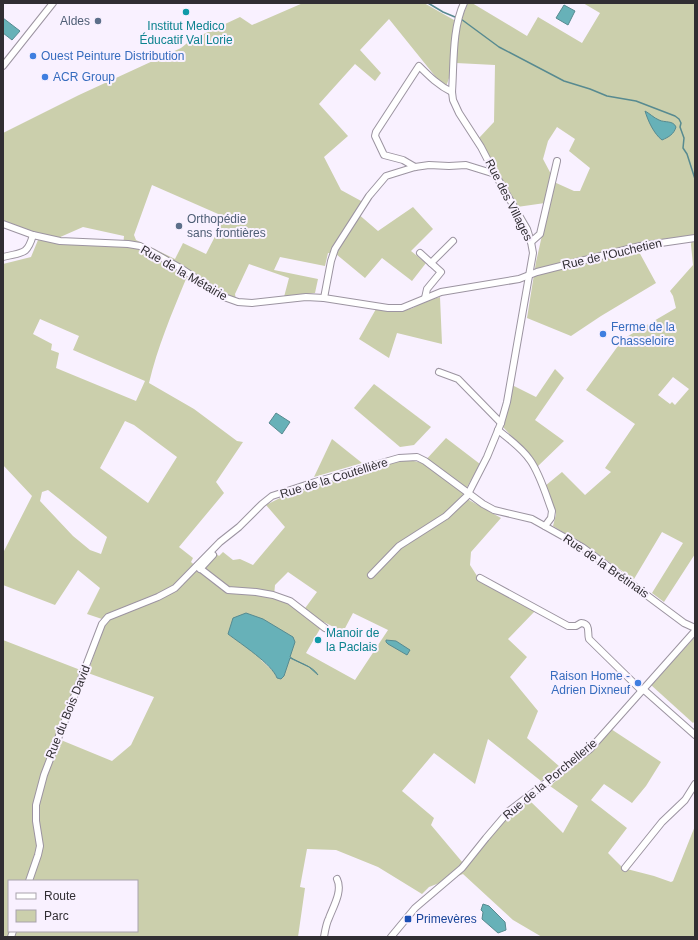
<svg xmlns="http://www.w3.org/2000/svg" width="698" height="940" viewBox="0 0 698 940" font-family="Arial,sans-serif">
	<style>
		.green { fill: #cbcfac; fill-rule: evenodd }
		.water { fill: #67b1b8; stroke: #578a90 }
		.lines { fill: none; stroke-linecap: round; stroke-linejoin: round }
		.stream { stroke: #578a90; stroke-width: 1.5 }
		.minor-casing { stroke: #9c94a1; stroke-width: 8 }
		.minor { stroke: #fff; stroke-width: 6 }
		.culture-dot { fill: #0f9aa8; stroke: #f9f1ff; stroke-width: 1.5 }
		.service-dot { fill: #5c6f8a; stroke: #f9f1ff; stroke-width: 1.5 }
		.shop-dot { fill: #3f7fe0; stroke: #f9f1ff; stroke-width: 1.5 }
		.transit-dot { fill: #1a4fb4; stroke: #f9f1ff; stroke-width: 1.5 }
		.labels { text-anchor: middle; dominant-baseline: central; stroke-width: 4; stroke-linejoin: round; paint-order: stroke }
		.service-label { font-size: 12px; fill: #4e5e75; stroke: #f9f1ff; text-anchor: end }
		.culture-label { font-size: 12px; fill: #0d838f; stroke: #f9f1ff }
		.shop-label { font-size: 12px; fill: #366cbe; stroke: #f9f1ff; text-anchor: start }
		.street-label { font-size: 12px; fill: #312e33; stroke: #f9f1ff }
		.transit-label { font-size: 12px; fill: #164399; stroke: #f9f1ff; text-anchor: start }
	</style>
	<rect width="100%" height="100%" fill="#f9f1ff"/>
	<!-- green -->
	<g class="green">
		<path d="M303 3H424L454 20 451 72 446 87 439 81 389 19 360 50 381 73 375 81 355 64 319 104 348 136 324 157 341 190 363 202 357 213 378 231 413 207 433 229 411 251 426 263 412 281 382 258 365 278 336 254 328 253 325 266 280 257 274 270 318 279 315 293 284 297 289 278 249 264 235 294 237 305 223 299 186 279C172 313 157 348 149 383L194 409 237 441 243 442 216 482 224 493 179 547 193 558 191 562 199 569 214 552 219 556 223 552 233 560 240 559 253 565 285 527 266 505 286 495 309 487 391 463 409 460 423 463 446 438 480 464 462 496 501 518 471 552 470 565 479 579 535 611 508 639 527 657 510 677 538 711 527 738 560 767 541 781 488 739 475 784 434 753 402 791 434 818 431 825 463 863 478 843 529 800 563 833 578 806 550 786 583 758 611 729 661 762 646 786 632 803 604 784 591 800 627 828 608 853 623 868 654 876 671 882 673 881 695 826V937H542L513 920 463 874 429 887 422 894 378 867 336 850 307 849 300 887 305 888 298 937H3V640L83 671 56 738 112 761 131 745 154 697 88 673 104 624 102 619 87 614 100 588 78 570 55 605 3 585V553L32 496 3 465V264L31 257 38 240 64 244 123 247 124 236 83 227 58 238 18 227 3 220V133L79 95 181 48 191 40 240 17 252 25ZM152 185 225 217 206 254 183 243 175 259 136 240 134 235ZM40 319 79 336 73 350 145 381 136 401 56 368 59 353 51 350 52 344 33 334ZM125 421 134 425 177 457 148 503 100 468ZM48 490 107 537 101 554 90 550 73 536 40 501 42 492ZM288 572 317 592 303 611 274 596 275 585ZM353 613 388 630 355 680 306 653 324 622 343 632ZM260 659 285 672 284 676 277 678 275 673ZM9 881H137V931H9Z"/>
		<path d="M468 3H472L527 36 538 17 582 43 600 13 583 3H695V554L664 602 652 593 683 543 662 532 634 579 590 549 553 526 556 514 545 486 562 472 585 495 611 472 605 468 635 424 586 390 623 339 676 308 673 296 670 291 693 265 691 245 692 235 636 243 638 250 656 283 601 316 571 336 527 318 536 262 554 182 574 191H580L590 168 569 151 575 139 557 127 548 141 543 159 552 176 545 203 517 207 479 138 494 122 495 65 456 63 460 22ZM673 377 689 389 675 405 672 402 670 404 658 395Z"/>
		<polygon points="440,297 442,344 397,333 389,358 359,339 376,309 402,311 413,308 425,301"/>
		<polygon points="555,369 564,378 535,420 564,441 537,467 518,443 503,427 507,412 512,385 536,397"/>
		<polygon points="374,384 431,427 414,445 400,447 354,408"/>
		<polygon points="332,439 362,463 314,477"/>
		<polygon points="695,637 695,721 693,723 651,685"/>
	</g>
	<!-- water -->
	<g class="water">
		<polygon points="564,5 575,11 568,25 556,18"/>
		<polygon points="3,18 20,31 12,40 3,33"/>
		<path d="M645 111C649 113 654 118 659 120 665 123 673 120 676 127 674 134 669 137 662 140 654 134 648 121 645 111Z"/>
		<polygon points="276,413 290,422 282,434 269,423"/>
		<path d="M246 613 263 619 293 637 295 642 290 657C299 663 313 666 318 675L309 667 290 658 284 676 281 679 277 678C272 664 241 644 228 634L233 618Z"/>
		<polygon points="386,640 396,641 410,650 407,655 388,644 386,642"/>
		<polygon points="483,904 489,906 505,922 506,930 498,933 482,919 483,912 481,910"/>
	</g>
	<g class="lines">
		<!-- stream -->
		<g class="stream">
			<polyline points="428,3 443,12 455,17"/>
			<polyline points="461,19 499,47 564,81 590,89 607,96 636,101 675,116 679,119 681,123 680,127 684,138 683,148 687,154 695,179"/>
		</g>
		<defs>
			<g id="minor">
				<polyline points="3,66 53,3"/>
				<path d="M415 167 403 160 384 155 375 136 376 132 419 66C429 76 439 86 452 92"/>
				<polyline points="3,224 33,235 60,241 128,244 140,246 152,252 182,269 224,297 238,302 252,303 306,297 324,298 388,308 402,308 441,292 519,279 537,272 640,246 695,238"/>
				<polyline points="531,242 540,234 557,161"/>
				<polyline points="420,253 431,263"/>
				<path d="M3 257C22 252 27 256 33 235"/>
				<polyline points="324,298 331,261 335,249 369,196 386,176 415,167 429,165 449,166 466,165 495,174"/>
				<polyline points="425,298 427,289 441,272 431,263 453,241"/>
				<polyline points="439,372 458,379 501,423"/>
				<path d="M498 430C509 439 522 448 530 460 540 474 546 495 552 511L551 518 545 526"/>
				<polyline points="197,566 228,590 256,592 273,595 290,601 325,628"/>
				<polyline points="200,569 213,555"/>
				<path d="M371 575 399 546 446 516 467 496 487 457 501 423 507 402 533 253 531 242 527 229 495 174 481 147 459 113 453 100 452 92C454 64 452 28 464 3"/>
				<path d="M480 578 568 626H576L581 623C591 624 587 632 589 639L642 691"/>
				<polyline points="643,689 695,735"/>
				<polyline points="625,868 662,822 685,800 695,784"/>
				<polyline points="29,881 38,855 40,846 36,821 36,805 44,775 102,624 108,617 158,597 175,588 220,542 239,527 262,504 272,496 315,482 399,458 417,457 425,461 483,504 494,510 532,519 582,547 684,623 695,628"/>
				<polyline points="11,937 13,931"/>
				<path d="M324 937C325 931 326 924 329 918 333 907 343 891 337 879"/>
				<polyline points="391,937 415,908 462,868 486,838 509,811 590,749 695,631"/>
			</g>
		</defs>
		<!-- minor casing -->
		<use href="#minor" class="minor-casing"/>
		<!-- minor -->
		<use href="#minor" class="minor"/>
	</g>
	<!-- markers -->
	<g class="culture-dot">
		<circle cx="186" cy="12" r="4"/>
		<circle cx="318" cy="640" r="4"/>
	</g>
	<g class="service-dot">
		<circle cx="98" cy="21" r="4"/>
		<circle cx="179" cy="226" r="4"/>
	</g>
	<g class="shop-dot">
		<circle cx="33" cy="56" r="4"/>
		<circle cx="45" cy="77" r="4"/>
		<circle cx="603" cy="334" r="4"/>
		<circle cx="638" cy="683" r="4"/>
	</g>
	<rect class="transit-dot" x="404" y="915" width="8" height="8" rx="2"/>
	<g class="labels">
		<!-- service labels -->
		<g class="service-label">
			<text x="90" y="21">Aldes</text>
			<text x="187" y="219" text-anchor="start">Orthopédie<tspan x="187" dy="14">sans frontières</tspan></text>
		</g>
		<!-- culture labels -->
		<g class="culture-label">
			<text x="186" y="26">Institut Medico<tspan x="186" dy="14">Éducatif Val Lorie</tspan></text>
			<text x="326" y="633" text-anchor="start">Manoir de<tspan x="326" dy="14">la Paclais</tspan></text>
		</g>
		<!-- shop labels -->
		<g class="shop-label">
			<text x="41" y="56">Ouest Peinture Distribution</text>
			<text x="53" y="77">ACR Group</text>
			<text x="611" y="327">Ferme de la<tspan x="611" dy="14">Chasseloire</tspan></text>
			<text x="630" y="676" text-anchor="end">Raison Home -<tspan x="630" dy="14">Adrien Dixneuf</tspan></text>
		</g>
		<!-- street labels -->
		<g class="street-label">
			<text transform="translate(509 200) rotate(63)">Rue des Villages</text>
			<text transform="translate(612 254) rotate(-13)">Rue de l'Ouchetien</text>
			<text transform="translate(184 273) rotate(30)">Rue de la Métairie</text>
			<text transform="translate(334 478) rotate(-17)">Rue de la Coutellière</text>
			<text transform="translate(606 566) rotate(35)">Rue de la Brétinais</text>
			<text transform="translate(68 712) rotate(-68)">Rue du Bois David</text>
			<text transform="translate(550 779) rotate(-40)">Rue de la Porchellerie</text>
		</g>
		<!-- transit labels -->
		<g class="transit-label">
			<text x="416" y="919">Primevères</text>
		</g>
	</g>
	<!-- border -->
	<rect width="698" height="940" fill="none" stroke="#312e33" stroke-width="8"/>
	<!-- legend -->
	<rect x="8" y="880" width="130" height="52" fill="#f9f1ff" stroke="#a9a3ad"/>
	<rect x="16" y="893" width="20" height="6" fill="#ffffff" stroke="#a9a3ad"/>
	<text x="44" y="900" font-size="12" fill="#312e33">Route</text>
	<rect x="16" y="910" width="20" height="12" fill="#cbcfac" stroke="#a9a3ad"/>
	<text x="44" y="920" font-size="12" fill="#312e33">Parc</text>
</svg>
